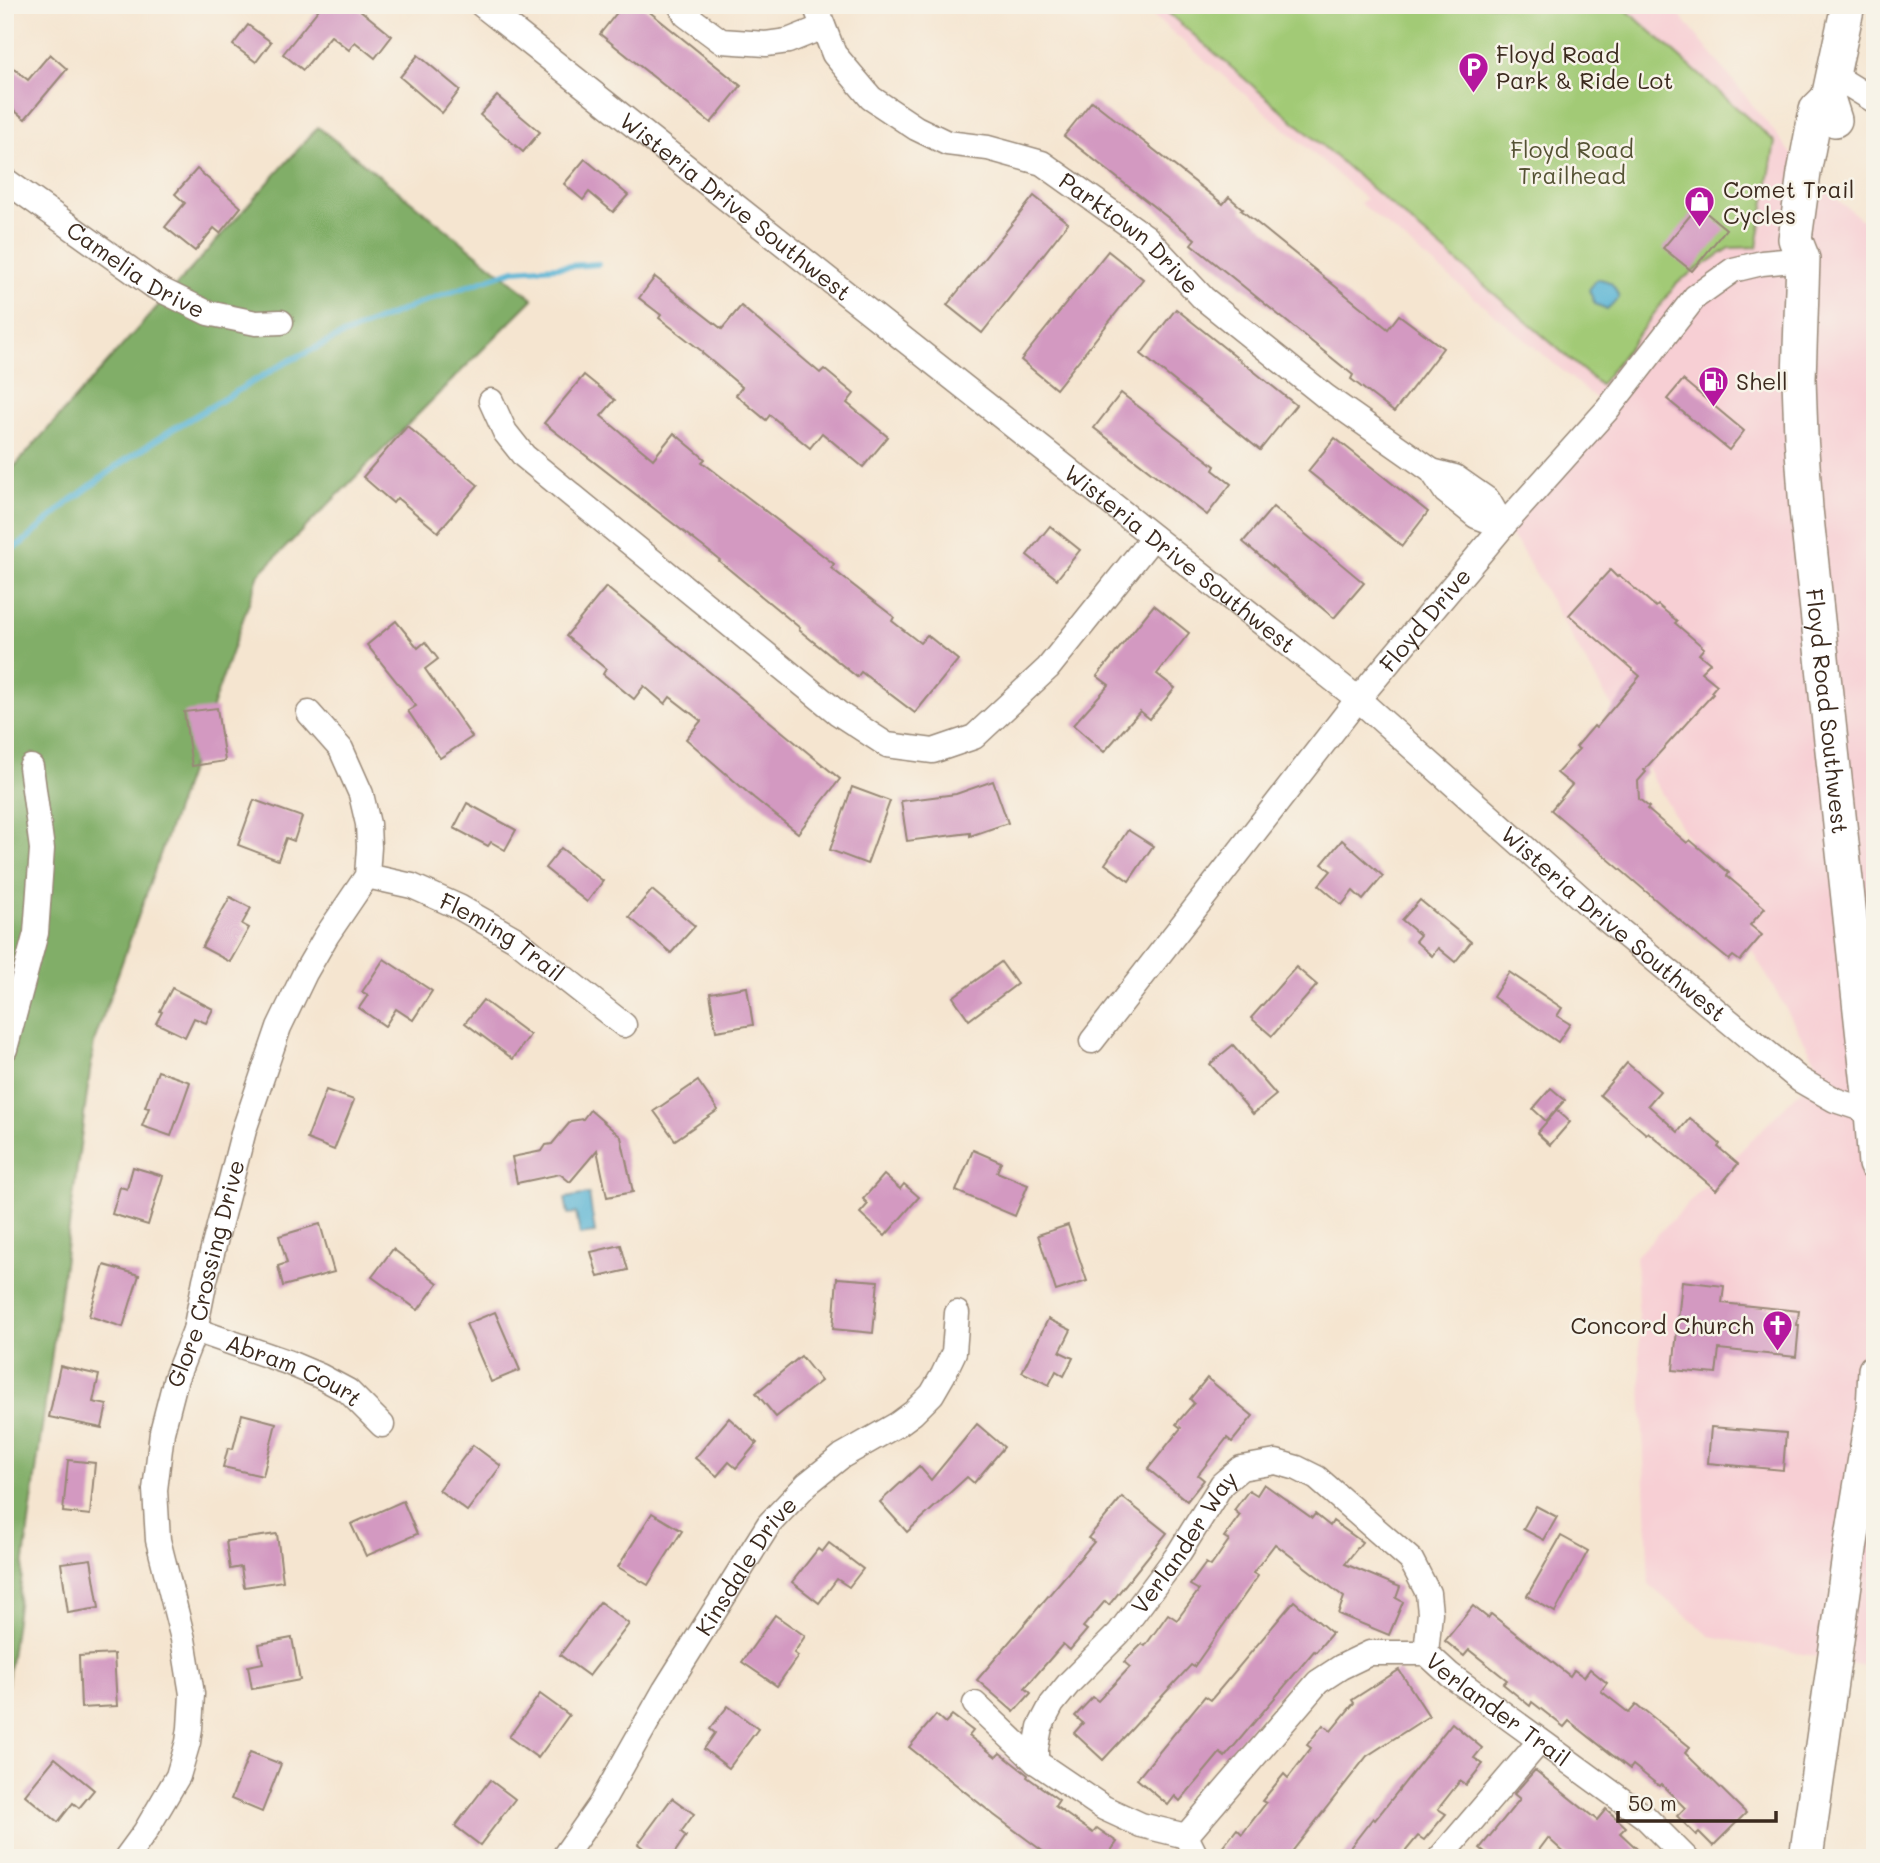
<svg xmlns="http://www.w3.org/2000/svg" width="1880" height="1863" viewBox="0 0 1880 1863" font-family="Mali,sans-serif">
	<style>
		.built { fill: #f7cfd4 }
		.green { fill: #a2ca76; stroke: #6e7a4a; stroke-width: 2 }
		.forest { fill: #81ae67; stroke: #5e6c42; stroke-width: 2 }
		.water { fill: #56b3d4; stroke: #486e79; stroke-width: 2 }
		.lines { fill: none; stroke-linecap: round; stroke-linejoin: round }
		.stream { stroke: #56b3d4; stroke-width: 6 }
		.building { fill: #d399c1 }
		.street-casing { stroke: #988877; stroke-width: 27 }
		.secondary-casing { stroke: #988877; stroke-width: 36 }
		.street { stroke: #fff; stroke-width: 24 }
		.secondary { stroke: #fff; stroke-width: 33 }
		.labels { text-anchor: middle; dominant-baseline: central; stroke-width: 5; stroke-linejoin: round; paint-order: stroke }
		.poi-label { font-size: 23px; fill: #3b2a1e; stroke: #f7f3e8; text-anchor: start }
		.park-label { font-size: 23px; fill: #555234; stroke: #f7f3e8 }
		.street-label { font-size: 23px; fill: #3b2a1e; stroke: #f7f3e8 }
	</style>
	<rect width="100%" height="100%" fill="#f7f3e8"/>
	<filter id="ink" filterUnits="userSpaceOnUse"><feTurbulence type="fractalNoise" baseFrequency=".0143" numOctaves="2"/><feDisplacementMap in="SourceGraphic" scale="14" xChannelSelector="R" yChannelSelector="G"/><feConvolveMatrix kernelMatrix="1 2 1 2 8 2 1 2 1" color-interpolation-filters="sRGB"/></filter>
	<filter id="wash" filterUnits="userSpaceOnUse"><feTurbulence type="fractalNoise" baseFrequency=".00686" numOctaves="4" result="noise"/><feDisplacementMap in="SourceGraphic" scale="28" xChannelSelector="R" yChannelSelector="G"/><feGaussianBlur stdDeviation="1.57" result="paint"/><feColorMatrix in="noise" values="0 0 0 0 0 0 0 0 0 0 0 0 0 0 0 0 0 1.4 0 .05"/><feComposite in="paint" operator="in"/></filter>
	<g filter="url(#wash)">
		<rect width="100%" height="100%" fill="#f5e5d0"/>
		<!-- built -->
		<polygon class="built" points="1141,5 1672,5 1813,180 1875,230 1875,1668 1710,1636 1649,1585 1636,1256 1821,1070 1518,544 1497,524 1599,401 1360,203 1366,199"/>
		<!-- green -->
		<polygon class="green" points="1159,5 1621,5 1775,142 1757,247 1730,248 1678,282 1600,385"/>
		<!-- forest -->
		<polygon class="forest" points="318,127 533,299 259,574 94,1042 5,1701 5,477"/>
		<!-- water -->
		<g class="water">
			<path d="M1597 279C1611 280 1615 285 1619 298L1607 309 1595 304 1589 290Z"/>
			<polygon points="589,1194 595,1233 580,1235 576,1213 568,1214 565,1198"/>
		</g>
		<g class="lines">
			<!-- stream -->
			<polyline class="stream" points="5,552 22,543 69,502 120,464 173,429 281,365 338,337 425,301 514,270 598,264"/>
		</g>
		<g id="blocks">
			<!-- building -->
			<g class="building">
				<polygon points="322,5 354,5 392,36 375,58 355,42 349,50 331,36 303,70 283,54"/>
				<polygon points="623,5 641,5 741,86 711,123 600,34"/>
				<polygon points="248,25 271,42 256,62 233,45"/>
				<polygon points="50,54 67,69 25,119 5,103 5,61 28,80"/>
				<polygon points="418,55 460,90 442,113 400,77"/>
				<polygon points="497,96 540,132 523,152 480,115"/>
				<polygon points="1092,101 1223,204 1229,197 1243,209 1241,210 1388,329 1399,315 1443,348 1394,412 1351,379 1353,375 1191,244 1195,239 1064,136"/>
				<polygon points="585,159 628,195 613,212 589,192 583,200 564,184"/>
				<polygon points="197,169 241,207 220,233 214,228 195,251 165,227 185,203 175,194"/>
				<polygon points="1034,196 1068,223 982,333 947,305"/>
				<polygon points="1698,206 1726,229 1692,271 1663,248"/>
				<polygon points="1108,251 1143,279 1056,389 1021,360"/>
				<polygon points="655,277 722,329 741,306 820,373 824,369 854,394 847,403 888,437 863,467 822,433 810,448 770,415 766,420 736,395 742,387 702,353 703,352 659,318 661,315 639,298"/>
				<polygon points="1176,309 1296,405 1260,450 1141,354"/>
				<polygon points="584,375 615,400 601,416 653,459 674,433 705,459 702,462 834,564 831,568 894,617 892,621 920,643 927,635 958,660 915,713 861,672 857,677 799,630 800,628 719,561 720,560 544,423"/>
				<polygon points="1683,380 1744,431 1729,450 1667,399"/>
				<polygon points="1121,393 1215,466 1213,470 1231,484 1207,515 1094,428"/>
				<polygon points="407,426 478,485 438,532 397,498 393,503 363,477"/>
				<polygon points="1335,438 1428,512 1402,546 1308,471"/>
				<polygon points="1273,507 1364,583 1334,618 1243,542"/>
				<polygon points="1050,526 1080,550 1057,579 1027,555"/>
				<polygon points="1610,570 1617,577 1619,575 1656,607 1658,605 1677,621 1675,623 1704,648 1699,654 1710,663 1701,672 1717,685 1711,692 1713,694 1644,770 1646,772 1638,781 1639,799 1649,807 1647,809 1687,843 1690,840 1729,873 1727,876 1765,908 1750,925 1762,935 1740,961 1733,956 1729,960 1707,942 1706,943 1551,810 1572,785 1557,773 1579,749 1576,747 1594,726 1596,728 1640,676 1569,615"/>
				<polygon points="606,587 840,779 798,833 754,798 686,739 701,721 670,697 665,704 644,686 634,699 603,674 606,669 566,636"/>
				<polygon points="1154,605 1189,633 1157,674 1175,688 1150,719 1140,711 1104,752 1073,725 1109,685 1097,676"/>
				<polygon points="396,621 418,648 425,642 438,659 425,669 472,737 440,758 408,711 416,706 367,645"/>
				<polygon points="217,708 225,761 192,766 184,712"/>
				<polygon points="993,781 1008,823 970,836 970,833 907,841 901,801 956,794"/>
				<polygon points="852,787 890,801 867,864 830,850"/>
				<polygon points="254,800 302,817 294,841 286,838 278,860 238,845"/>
				<polygon points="467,803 516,830 505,850 491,842 488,846 454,828"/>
				<polygon points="1128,830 1153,846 1129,881 1105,864"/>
				<polygon points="1342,840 1383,876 1363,900 1353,891 1342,905 1319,885 1331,871 1322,864"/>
				<polygon points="561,848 603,881 587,902 545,868"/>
				<polygon points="652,890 695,926 671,953 629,917"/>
				<polygon points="230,897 251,908 242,924 249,928 230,962 202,947"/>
				<polygon points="1420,900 1471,942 1455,962 1438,948 1432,956 1415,941 1420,935 1402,920"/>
				<polygon points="384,959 432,991 413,1020 396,1009 385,1026 359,1008 368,995 362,992"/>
				<polygon points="1001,962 1017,984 969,1020 953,997"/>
				<polygon points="1296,967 1317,985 1272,1036 1251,1018"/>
				<polygon points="1509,972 1562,1008 1557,1016 1570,1024 1558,1042 1493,997"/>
				<polygon points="747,987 753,1025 716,1031 710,993"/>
				<polygon points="172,988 213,1009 206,1023 194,1018 185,1037 156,1023 162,1012 160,1011"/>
				<polygon points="483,1000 530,1035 513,1059 465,1023"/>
				<polygon points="1233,1045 1276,1095 1253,1114 1210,1064"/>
				<polygon points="1627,1063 1660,1091 1648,1105 1678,1132 1690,1118 1720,1144 1718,1147 1738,1164 1716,1190 1648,1132 1646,1134 1600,1095"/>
				<polygon points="158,1071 190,1082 171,1136 142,1126 149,1108 145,1107"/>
				<polygon points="698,1081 718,1110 675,1140 654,1111"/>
				<polygon points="1551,1088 1565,1100 1546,1121 1533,1109"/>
				<polygon points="326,1090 354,1100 334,1150 307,1139"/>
				<polygon points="590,1110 621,1137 633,1192 607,1197 597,1150 570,1182 560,1174 517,1183 512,1157 542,1151 546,1145 552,1144 571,1121 583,1119"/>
				<polygon points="1557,1110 1570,1122 1550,1145 1537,1133"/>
				<polygon points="973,1150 1001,1162 997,1172 1028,1185 1015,1216 956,1191"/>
				<polygon points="133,1167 163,1176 148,1225 112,1214 120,1187 127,1189"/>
				<polygon points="884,1175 900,1189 904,1184 919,1197 885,1236 860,1213 868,1204 863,1199"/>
				<polygon points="320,1224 334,1272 283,1286 278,1266 287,1263 279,1236"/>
				<polygon points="1068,1225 1087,1281 1056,1291 1038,1235"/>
				<polygon points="621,1245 628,1270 598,1277 591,1252"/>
				<polygon points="393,1249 438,1283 418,1310 372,1277"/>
				<polygon points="104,1265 139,1275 123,1327 89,1316"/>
				<polygon points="837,1278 878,1281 873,1333 833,1329"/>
				<polygon points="1682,1281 1724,1286 1722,1303 1799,1311 1797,1325 1799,1325 1796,1357 1719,1349 1716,1374 1673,1370"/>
				<polygon points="495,1312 520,1370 491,1382 466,1324"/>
				<polygon points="1048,1319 1071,1330 1060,1352 1073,1358 1064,1376 1056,1371 1049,1385 1022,1372"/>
				<polygon points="801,1356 821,1381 776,1417 756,1393"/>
				<polygon points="60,1366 99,1375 93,1402 107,1405 102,1428 49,1417"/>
				<polygon points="1207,1378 1253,1416 1232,1442 1227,1438 1198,1475 1204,1480 1187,1501 1148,1469 1181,1428 1176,1424 1194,1403 1190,1399"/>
				<polygon points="242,1414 276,1423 263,1476 223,1467 228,1448 233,1449"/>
				<polygon points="729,1418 757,1443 736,1468 729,1462 717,1476 695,1458"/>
				<polygon points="977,1424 1004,1447 974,1483 967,1477 907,1532 880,1502 919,1466 931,1480"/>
				<polygon points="1711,1427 1786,1433 1783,1470 1708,1463"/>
				<polygon points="473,1445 501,1466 467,1511 439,1490"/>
				<polygon points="68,1460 95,1463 90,1515 63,1512"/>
				<polygon points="1264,1484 1312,1518 1315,1514 1330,1526 1333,1521 1362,1542 1345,1564 1400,1587 1396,1598 1403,1602 1389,1635 1338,1614 1344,1597 1275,1544 1253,1573 1258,1576 1194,1667 1191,1665 1103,1760 1074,1733 1083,1723 1075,1716 1093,1697 1098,1701 1130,1667 1124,1662 1142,1644 1145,1646 1168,1614 1177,1620 1199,1590 1190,1585 1206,1563 1211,1566 1229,1540 1224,1537 1240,1515 1234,1510 1249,1490 1257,1495"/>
				<polygon points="1122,1497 1167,1533 1109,1605 1105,1601 1083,1627 1087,1630 1070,1650 1063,1644 1025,1688 1031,1693 1014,1712 977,1680 1094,1542 1088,1538"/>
				<polygon points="403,1501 417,1534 366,1556 351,1524"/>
				<polygon points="1536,1506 1557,1517 1544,1540 1523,1529"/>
				<polygon points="652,1513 682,1531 648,1585 618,1567"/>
				<polygon points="277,1534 283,1581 244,1587 241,1567 230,1569 226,1541"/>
				<polygon points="1561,1536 1588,1551 1555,1612 1527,1596"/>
				<polygon points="829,1543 863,1569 849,1587 837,1579 819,1603 792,1582 818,1549 822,1552"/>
				<polygon points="91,1559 99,1608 68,1613 61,1563"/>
				<polygon points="1294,1601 1332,1633 1316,1652 1314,1651 1225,1757 1220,1753 1180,1801 1175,1796 1168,1805 1137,1779 1205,1696 1211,1700"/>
				<polygon points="600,1602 629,1624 589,1676 560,1655"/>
				<polygon points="1473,1606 1488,1618 1491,1614 1570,1676 1574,1670 1584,1677 1590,1669 1607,1683 1601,1691 1629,1713 1636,1705 1643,1711 1644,1710 1690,1747 1685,1753 1746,1813 1713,1846 1699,1832 1696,1835 1677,1816 1685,1808 1661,1784 1659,1786 1633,1765 1630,1769 1569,1721 1564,1727 1532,1702 1530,1706 1503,1684 1507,1680 1469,1650 1464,1656 1445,1641"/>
				<polygon points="775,1615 805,1636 794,1653 798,1656 777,1686 742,1662"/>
				<polygon points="292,1638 300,1680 252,1689 248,1666 263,1663 259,1644"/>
				<polygon points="114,1654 117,1706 81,1708 79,1656"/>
				<polygon points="1399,1670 1429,1716 1367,1756 1287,1858 1214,1858 1237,1829 1242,1834 1266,1803 1262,1801 1284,1774 1288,1778 1311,1748 1307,1745 1323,1725 1331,1731 1354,1703 1352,1700"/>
				<polygon points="540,1694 569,1715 538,1758 509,1737"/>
				<polygon points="728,1706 758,1729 729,1768 704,1749 715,1733 710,1729"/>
				<polygon points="936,1715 945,1723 952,1715 973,1731 969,1736 996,1757 1000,1753 1028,1775 1027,1777 1059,1800 1055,1806 1093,1833 1097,1828 1117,1842 1106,1858 1052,1858 994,1815 909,1747"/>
				<polygon points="1452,1723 1482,1748 1474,1758 1483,1764 1466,1785 1460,1781 1438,1809 1446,1814 1424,1840 1418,1836 1400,1858 1342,1858 1373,1818 1375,1820"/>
				<polygon points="250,1752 281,1764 262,1812 231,1799"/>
				<polygon points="55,1758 94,1790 79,1808 73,1803 58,1822 25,1795"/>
				<polygon points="1535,1770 1597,1820 1606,1809 1626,1827 1620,1833 1647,1858 1570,1858 1548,1838 1533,1858 1492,1858 1480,1848 1520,1799 1514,1794"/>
				<polygon points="490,1780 515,1799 480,1845 455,1826"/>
				<polygon points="672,1798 694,1814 681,1832 686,1836 671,1858 656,1858 638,1844"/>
			</g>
		</g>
	</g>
	<g filter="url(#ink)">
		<use href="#blocks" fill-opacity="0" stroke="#988877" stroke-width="2"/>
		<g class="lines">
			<defs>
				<g id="street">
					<path id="s1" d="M482 5 1358 699 1589 905 1800 1080 1835 1100 1871 1112"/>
					<polyline points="680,5 686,15 721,41 766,44 788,41 823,27"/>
					<path id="s2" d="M815 5 834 54 871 98 916 128 947 143 988 148 1042 163 1146 237 1203 298 1325 396 1432 471 1455 477 1488 500 1503 526"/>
					<polyline points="1833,75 1875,101"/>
					<path id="s3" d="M5 180 155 287 208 313 256 323 281 322"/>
					<polyline points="491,401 505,432 524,456 838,713 887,745 933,751 974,737 1048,668 1153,537"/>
					<polyline points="1432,471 1446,492 1476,516 1503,526"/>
					<path id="s4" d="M367 876 412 886 459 907 515 939 624 1025"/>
					<path id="s5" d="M1092 1041 1358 699 1503 526 1607 410 1695 297 1733 270 1762 263 1803 259"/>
					<polyline points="5,1049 36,933 42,849 31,767"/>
					<path id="s6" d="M195 1330 287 1362 320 1376 348 1391 382 1425"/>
					<polyline points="975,1704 1036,1762 1104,1808 1141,1825 1186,1836"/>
					<path id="s7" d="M1036 1762V1748L1040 1727 1052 1704 1070 1682 1119 1633 1177 1556 1222 1484 1241 1468 1276 1462 1297 1468 1317 1478 1411 1560 1428 1593 1430 1613 1426 1653"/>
					<path id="s8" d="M1186 1836 1318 1682 1341 1667 1370 1653H1426L1450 1675 1645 1817 1686 1858"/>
					<polyline points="1186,1836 1197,1858"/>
					<path id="s9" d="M126 1858 145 1832 178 1776 188 1742 190 1728 192 1694 183 1639 158 1540 155 1490 162 1432 176 1378 195 1330 205 1280 244 1130 279 1027 305 973 327 935 367 876 369 847 368 824 361 794 341 749 309 713"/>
					<path id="s10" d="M563 1858 600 1805 665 1690 769 1524 807 1484 842 1456 898 1424 913 1413 932 1394 943 1375 954 1352 957 1313"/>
					<polyline points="1440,1858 1540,1741"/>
				</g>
				<g id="secondary">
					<path id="s11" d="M1828 98 1816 110 1804 173 1795 239 1803 259 1799 379 1801 436 1806 509 1871 1112 1875 1164"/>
					<polyline points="1835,120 1828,98 1848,5"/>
					<polyline points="1806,1858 1850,1549 1873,1409 1875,1370"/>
				</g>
			</defs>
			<!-- street casing -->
			<use href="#street" class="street-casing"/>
			<!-- secondary casing -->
			<use href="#secondary" class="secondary-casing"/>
			<!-- street -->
			<use href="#street" class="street"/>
			<!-- secondary -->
			<use href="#secondary" class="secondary"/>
		</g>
	</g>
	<!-- icons -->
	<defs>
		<symbol id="parking-pin" viewBox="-11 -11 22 30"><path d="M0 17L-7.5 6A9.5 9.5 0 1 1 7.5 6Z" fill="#b5179e" stroke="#f7f3e8"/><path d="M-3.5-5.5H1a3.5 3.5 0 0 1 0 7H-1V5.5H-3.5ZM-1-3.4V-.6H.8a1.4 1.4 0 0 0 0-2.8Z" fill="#fff"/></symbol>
		<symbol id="shop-pin" viewBox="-11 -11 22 30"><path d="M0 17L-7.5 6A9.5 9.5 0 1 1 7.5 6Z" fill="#b5179e" stroke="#f7f3e8"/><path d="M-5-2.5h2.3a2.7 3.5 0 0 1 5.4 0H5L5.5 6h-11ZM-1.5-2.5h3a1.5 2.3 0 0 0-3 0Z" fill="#fff"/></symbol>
		<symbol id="fuel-pin" viewBox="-11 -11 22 30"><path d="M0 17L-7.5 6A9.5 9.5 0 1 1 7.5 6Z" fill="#b5179e" stroke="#f7f3e8"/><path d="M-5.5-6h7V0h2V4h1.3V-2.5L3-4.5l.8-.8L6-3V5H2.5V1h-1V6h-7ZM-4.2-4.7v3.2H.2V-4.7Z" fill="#fff"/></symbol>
		<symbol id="church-pin" viewBox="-11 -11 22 30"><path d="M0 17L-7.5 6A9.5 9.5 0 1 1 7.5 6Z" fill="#b5179e" stroke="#f7f3e8"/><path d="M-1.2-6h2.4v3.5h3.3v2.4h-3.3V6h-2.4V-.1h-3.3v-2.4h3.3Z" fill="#fff"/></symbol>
	</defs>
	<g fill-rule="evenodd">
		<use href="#parking-pin" x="1456" y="50" width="35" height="47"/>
		<use href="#shop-pin" x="1682" y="184" width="35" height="47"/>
		<use href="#fuel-pin" x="1696" y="364" width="35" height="47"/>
		<use href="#church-pin" x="1760" y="1308" width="35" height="47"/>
	</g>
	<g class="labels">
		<!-- poi labels -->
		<g class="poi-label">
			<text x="1496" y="54">Floyd Road<tspan x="1496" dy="26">Park &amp; Ride Lot</tspan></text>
			<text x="1723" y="189">Comet Trail<tspan x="1723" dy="26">Cycles</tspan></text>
			<text x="1736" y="381">Shell</text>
			<text x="1754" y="1325" text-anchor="end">Concord Church</text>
		</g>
		<!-- park labels -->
		<g class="park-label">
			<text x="1572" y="149">Floyd Road<tspan x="1572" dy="26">Trailhead</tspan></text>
		</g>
		<!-- street labels -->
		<g class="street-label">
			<text stroke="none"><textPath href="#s1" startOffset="324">Wisteria Drive Southwest</textPath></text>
			<text stroke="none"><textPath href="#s2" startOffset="408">Parktown Drive</textPath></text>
			<text stroke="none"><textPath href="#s3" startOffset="159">Camelia Drive</textPath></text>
			<text stroke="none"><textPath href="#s1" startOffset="891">Wisteria Drive Southwest</textPath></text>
			<text stroke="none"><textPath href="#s5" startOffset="537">Floyd Drive</textPath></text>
			<text stroke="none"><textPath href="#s11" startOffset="623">Floyd Road Southwest</textPath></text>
			<text stroke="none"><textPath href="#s1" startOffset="1458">Wisteria Drive Southwest</textPath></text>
			<text stroke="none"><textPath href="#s4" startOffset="150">Fleming Trail</textPath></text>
			<text stroke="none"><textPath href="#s9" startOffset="612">Glore Crossing Drive</textPath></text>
			<text stroke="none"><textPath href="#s6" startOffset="107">Abram Court</textPath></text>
			<text stroke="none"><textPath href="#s7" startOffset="271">Verlander Way</textPath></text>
			<text stroke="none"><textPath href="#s10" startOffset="345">Kinsdale Drive</textPath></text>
			<text stroke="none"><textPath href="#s8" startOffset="410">Verlander Trail</textPath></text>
		</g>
	</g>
	<!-- margin -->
	<rect width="1880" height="1863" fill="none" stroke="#f7f3e8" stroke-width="28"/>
	<!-- scale -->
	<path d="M1618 1811v10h158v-10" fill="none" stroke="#3b2a1e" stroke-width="3.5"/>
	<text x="1628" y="1811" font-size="21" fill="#3b2a1e" stroke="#f7f3e8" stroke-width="5" paint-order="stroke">50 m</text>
</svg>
